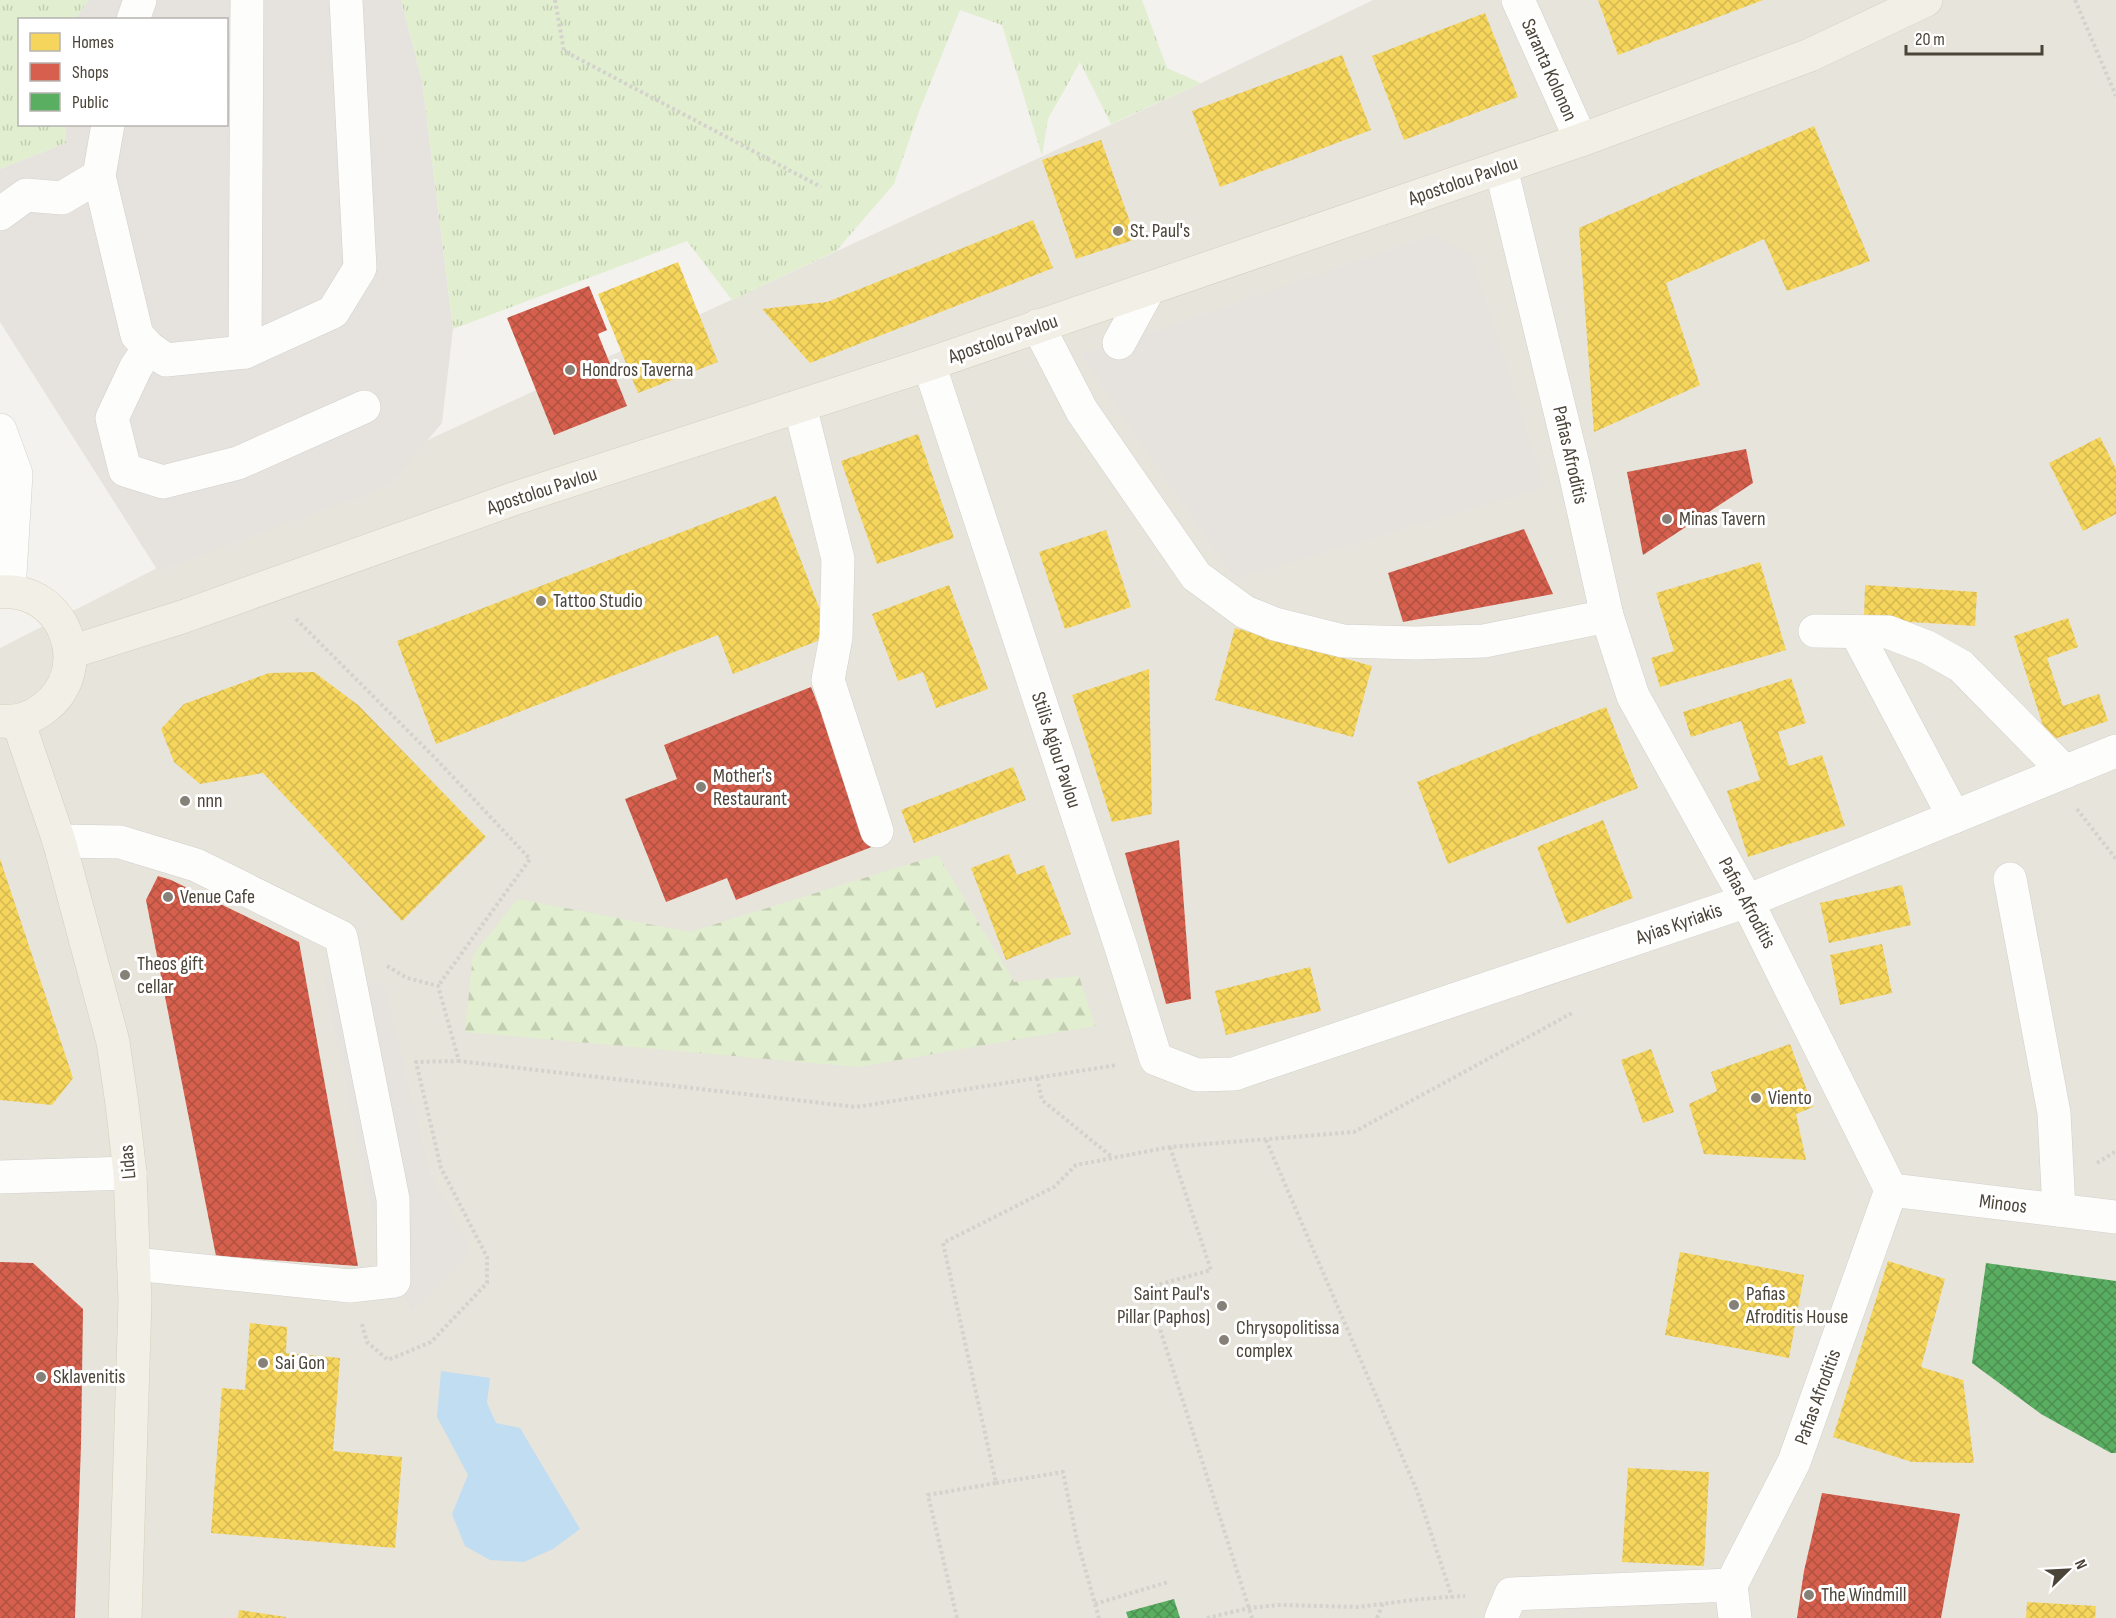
<svg xmlns="http://www.w3.org/2000/svg" width="2116" height="1618" viewBox="0 0 2116 1618" font-family="'Sofia Sans Condensed',sans-serif">
	<style>
		.residential { fill: #e7e4dc }
		.grass { fill: url(#grass-tufts) }
		.forest { fill: url(#forest-firs) }
		.parking { fill: #e6e3df }
		.water { fill: #c0ddf1 }
		.homes { fill: url(#homes-cross-hatch) }
		.shops { fill: url(#shops-cross-hatch) }
		.public { fill: url(#public-cross-hatch) }
		.lines { fill: none; stroke-linecap: round; stroke-linejoin: round }
		.minor-casing { stroke: #d2d0cb; stroke-width: 34 }
		.major-casing { stroke: #d6cebb; stroke-width: 34 }
		.path { stroke: #d3d2cc; stroke-width: 4; stroke-dasharray: 3 3; stroke-linecap: butt }
		.minor { stroke: #fdfdfc; stroke-width: 33 }
		.major { stroke: #f2efe6; stroke-width: 33 }
		.poi-dot { fill: #868178; stroke: #fff; stroke-width: 2 }
		.labels { text-anchor: middle; dominant-baseline: central; stroke-width: 6; stroke-linejoin: round; paint-order: stroke }
		.street-label { font-size: 20px; fill: #4b4439; stroke: #fff }
		.poi-label { font-size: 20px; fill: #4b4439; stroke: #fff; text-anchor: start }
	</style>
	<defs>
		<pattern id="grass-tufts" width="24" height="20" patternUnits="userSpaceOnUse" patternTransform="scale(1.5)"><rect width="24" height="20" fill="#e1eecf"/><path d="M3 7l-1-3M5 7V3M7 7l1-3M15 17l-1-3M17 17v-4M19 17l1-3" fill="none" stroke="#c3cdb2"/></pattern>
		<pattern id="forest-firs" width="22" height="20" patternUnits="userSpaceOnUse" patternTransform="scale(1.5)"><rect width="22" height="20" fill="#e1eecf"/><path d="M5 1l3.5 6h-7zM16 11l3.5 6h-7z" fill="#c3cdb2"/></pattern>
		<pattern id="homes-cross-hatch" width="8" height="8" patternUnits="userSpaceOnUse" patternTransform="scale(1.5)"><rect width="8" height="8" fill="#f6d55c"/><path d="M0 0l8 8M0 8l8-8" fill="none" stroke="#d4b851"/></pattern>
		<pattern id="shops-cross-hatch" width="8" height="8" patternUnits="userSpaceOnUse" patternTransform="scale(1.5)"><rect width="8" height="8" fill="#d6604d"/><path d="M0 0l8 8M0 8l8-8" fill="none" stroke="#b05141"/></pattern>
		<pattern id="public-cross-hatch" width="8" height="8" patternUnits="userSpaceOnUse" patternTransform="scale(1.5)"><rect width="8" height="8" fill="#5aae61"/><path d="M0 0l8 8M0 8l8-8" fill="none" stroke="#4c8f51"/></pattern>
	</defs>
	<rect width="100%" height="100%" fill="#f4f2ee"/>
	<!-- residential -->
	<polygon class="residential" points="1373,0 2116,0 2116,1618 0,1618 0,648 224,534 1201,83"/>
	<!-- grass -->
	<g class="grass">
		<polygon points="0,0 89,0 75,19 20,20 20,124 66,125 66,143 0,169"/>
		<polygon points="401,0 1142,0 1167,68 1201,83 1111,124 1080,62 1048,119 1042,156 1002,25 960,10 920,109 894,184 836,251 732,300 687,241 453,329 422,81"/>
	</g>
	<!-- forest -->
	<polygon class="forest" points="938,855 1014,982 1079,976 1095,1026 858,1067 465,1032 473,955 518,899 690,932"/>
	<!-- parking -->
	<g class="parking">
		<polygon points="89,0 401,0 422,81 453,329 442,423 389,486 158,571 0,322 0,169 66,143 66,125 226,124 226,20 75,19"/>
		<polygon points="1433,235 1471,253 1545,487 1235,579 1080,354 1119,343"/>
		<polygon points="324,977 384,984 430,1173 471,1252 411,1311 379,1247"/>
	</g>
	<!-- water -->
	<polygon class="water" points="441,1371 490,1378 487,1403 496,1423 520,1428 580,1529 553,1549 524,1562 490,1560 465,1546 452,1514 468,1475 437,1417"/>
	<!-- homes -->
	<g class="homes">
		<polygon points="1598,0 1763,0 1618,55"/>
		<polygon points="1485,13 1518,97 1404,140 1372,56"/>
		<polygon points="1342,55 1371,130 1220,187 1192,111"/>
		<polygon points="1814,126 1870,261 1787,291 1764,239 1666,283 1700,385 1594,432 1579,228"/>
		<polygon points="1101,140 1136,239 1076,259 1042,160"/>
		<polygon points="1033,220 1053,268 810,363 762,309 827,302"/>
		<polygon points="678,262 718,362 638,393 598,294"/>
		<polygon points="918,434 954,538 877,564 841,461"/>
		<polygon points="2100,437 2116,469 2116,514 2083,531 2049,463"/>
		<polygon points="776,496 830,636 733,674 718,635 436,744 397,641"/>
		<polygon points="1106,530 1131,607 1065,629 1039,552"/>
		<polygon points="1760,562 1786,650 1660,687 1651,658 1674,651 1656,593"/>
		<polygon points="949,585 988,689 936,708 923,672 898,681 872,614"/>
		<polygon points="1865,585 1977,592 1975,626 1864,619"/>
		<polygon points="2068,618 2078,647 2047,658 2063,706 2099,694 2108,721 2048,741 2014,636"/>
		<polygon points="1235,628 1372,666 1353,737 1215,700"/>
		<polygon points="1149,669 1152,814 1112,822 1072,695"/>
		<polygon points="314,672 358,705 486,837 402,921 263,773 200,784 174,762 161,729 184,704 269,673"/>
		<polygon points="1791,678 1806,723 1778,732 1789,766 1822,755 1845,826 1748,857 1727,791 1760,780 1741,721 1691,737 1683,712"/>
		<polygon points="1606,707 1638,788 1448,864 1417,782"/>
		<polygon points="1013,767 1026,800 914,843 901,810"/>
		<polygon points="1603,820 1633,898 1567,924 1537,847"/>
		<polygon points="1009,854 1017,875 1044,865 1071,934 1006,960 971,868"/>
		<polygon points="0,859 73,1078 52,1105 0,1100"/>
		<polygon points="1902,885 1911,925 1829,943 1820,903"/>
		<polygon points="1882,944 1892,993 1840,1005 1830,955"/>
		<polygon points="1310,967 1321,1011 1226,1035 1215,991"/>
		<polygon points="1790,1044 1813,1107 1796,1114 1806,1160 1704,1154 1689,1104 1717,1091 1711,1072"/>
		<polygon points="1651,1049 1674,1112 1643,1123 1621,1060"/>
		<polygon points="1680,1252 1804,1275 1789,1358 1665,1335"/>
		<polygon points="1888,1261 1945,1279 1921,1367 1963,1380 1974,1463 1912,1462 1833,1437"/>
		<polygon points="250,1323 287,1327 286,1353 340,1358 333,1451 402,1457 395,1548 211,1533 222,1388 245,1390"/>
		<polygon points="1628,1468 1709,1472 1704,1566 1622,1562"/>
		<polygon points="2027,1602 2096,1606 2095,1618 2026,1618"/>
		<polygon points="239,1610 286,1617 286,1618 238,1618"/>
	</g>
	<!-- shops -->
	<g class="shops">
		<polygon points="589,286 607,330 598,334 627,406 554,435 507,318"/>
		<polygon points="1746,449 1753,483 1643,555 1627,472"/>
		<polygon points="1524,529 1553,594 1403,622 1388,573"/>
		<polygon points="811,687 874,846 736,900 727,878 666,902 625,799 677,779 664,745"/>
		<polygon points="1179,840 1191,999 1166,1004 1125,853"/>
		<polygon points="158,876 171,880 299,942 358,1266 216,1256 146,900"/>
		<polygon points="0,1262 33,1263 83,1309 81,1444 75,1618 0,1618"/>
		<polygon points="1822,1493 1960,1514 1941,1618 1797,1618 1804,1571"/>
	</g>
	<!-- public -->
	<g class="public">
		<polygon points="1986,1263 2116,1281 2116,1453 2111,1453 2041,1414 1972,1363"/>
		<polygon points="1174,1599 1180,1618 1128,1618 1126,1612"/>
	</g>
	<g class="lines">
		<defs>
			<g id="minor">
				<polyline points="1518,0 1581,140"/>
				<polyline points="133,20 140,0"/>
				<polyline points="108,124 99,176 137,335 149,348 166,360 245,352 333,312 360,268 346,0"/>
				<polyline points="1501,168 1575,473 1607,616 1633,696 1747,901 1891,1190 1794,1462 1731,1585 1735,1618"/>
				<polyline points="0,214 26,195 62,198 99,176"/>
				<polyline points="1038,326 1082,411 1196,576 1245,612 1275,624 1343,641 1415,643 1484,641 1607,616"/>
				<polyline points="1119,343 1148,290"/>
				<polyline points="149,348 136,367 112,418 125,470 163,482 238,463 364,407"/>
				<polyline points="245,352 247,0"/>
				<polyline points="929,364 1121,947 1156,1059 1197,1075 1234,1074 1747,901 2116,751"/>
				<polyline points="800,406 838,559 836,637 828,680 877,831"/>
				<polyline points="0,430 16,474 9,591"/>
				<polyline points="1815,631 1888,632 1927,647 1961,666 2065,772"/>
				<polyline points="1856,632 1954,817"/>
				<polyline points="59,841 120,842 196,865 341,937 393,1199 394,1281 350,1286 134,1264"/>
				<polyline points="2010,879 2054,1113 2059,1210"/>
				<polyline points="0,1177 130,1173"/>
				<polyline points="1891,1190 2116,1217"/>
				<polyline points="1501,1618 1511,1594 1731,1585"/>
			</g>
			<g id="major">
				<path d="M0 592C65 586 96 671 43 709 31 718 15 723 0 721"/>
				<polyline points="71,652 182,617 516,498 929,364 1581,140 1810,55 1926,0"/>
				<polyline points="18,721 59,841 113,1042 122,1104 130,1173 135,1301 125,1618"/>
			</g>
		</defs>
		<!-- minor casing -->
		<use href="#minor" class="minor-casing"/>
		<!-- major casing -->
		<use href="#major" class="major-casing"/>
		<!-- path -->
		<g class="path">
			<polyline points="555,0 564,51 821,187"/>
			<polyline points="2075,0 2116,96"/>
			<polyline points="296,619 437,760 530,859 438,986"/>
			<polyline points="2077,809 2116,859"/>
			<polyline points="387,966 407,978 438,986 459,1061 856,1107 1117,1065"/>
			<polyline points="1037,1078 1042,1100 1112,1157"/>
			<polyline points="1266,1140 1417,1491 1452,1597"/>
			<polyline points="1170,1147 1211,1270 1147,1288 1252,1618"/>
			<polyline points="2097,1163 2116,1151"/>
			<polyline points="362,1324 367,1342 388,1360 431,1342 487,1283 487,1257 441,1168 416,1062 459,1061"/>
			<polyline points="996,1483 1063,1472 1077,1540 1099,1618"/>
			<polyline points="1095,1604 1168,1582"/>
			<polyline points="957,1618 928,1495 996,1483 943,1243 1054,1187 1076,1165 1170,1147 1354,1132 1574,1012"/>
			<polyline points="1207,1618 1249,1608 1280,1605 1358,1607 1421,1599 1465,1596"/>
			<polyline points="1377,1618 1383,1603"/>
		</g>
		<!-- minor -->
		<use href="#minor" class="minor"/>
		<!-- major -->
		<use href="#major" class="major"/>
	</g>
	<!-- markers -->
	<g class="poi-dot">
		<circle cx="1118" cy="231" r="6"/>
		<circle cx="570" cy="370" r="6"/>
		<circle cx="1667" cy="519" r="6"/>
		<circle cx="541" cy="601" r="6"/>
		<circle cx="701" cy="787" r="6"/>
		<circle cx="185" cy="801" r="6"/>
		<circle cx="168" cy="897" r="6"/>
		<circle cx="125" cy="975" r="6"/>
		<circle cx="1756" cy="1098" r="6"/>
		<circle cx="1734" cy="1305" r="6"/>
		<circle cx="1222" cy="1306" r="6"/>
		<circle cx="1224" cy="1340" r="6"/>
		<circle cx="263" cy="1363" r="6"/>
		<circle cx="41" cy="1377" r="6"/>
		<circle cx="1809" cy="1595" r="6"/>
	</g>
	<g class="labels">
		<!-- street labels -->
		<g class="street-label">
			<text transform="translate(1549 70) rotate(66)">Saranta Kolonon</text>
			<text transform="translate(1463 181) rotate(-19)">Apostolou Pavlou</text>
			<text transform="translate(1003 339) rotate(-19)">Apostolou Pavlou</text>
			<text transform="translate(1570 455) rotate(77)">Pafias Afroditis</text>
			<text transform="translate(542 491) rotate(-18)">Apostolou Pavlou</text>
			<text transform="translate(1056 750) rotate(72)">Stilis Agiou Pavlou</text>
			<text transform="translate(1747 903) rotate(62)">Pafias Afroditis</text>
			<text transform="translate(1679 924) rotate(-19)">Ayias Kyriakis</text>
			<text transform="translate(128 1162) rotate(-95)">Lidas</text>
			<text transform="translate(2003 1204) rotate(7)">Minoos</text>
			<text transform="translate(1818 1397) rotate(-70)">Pafias Afroditis</text>
		</g>
		<!-- poi labels -->
		<g class="poi-label">
			<text x="1130" y="231">St. Paul's</text>
			<text x="582" y="370">Hondros Taverna</text>
			<text x="1679" y="519">Minas Tavern</text>
			<text x="553" y="601">Tattoo Studio</text>
			<text x="713" y="776">Mother's<tspan x="713" dy="23">Restaurant</tspan></text>
			<text x="197" y="801">nnn</text>
			<text x="180" y="897">Venue Cafe</text>
			<text x="137" y="964">Theos gift<tspan x="137" dy="23">cellar</tspan></text>
			<text x="1768" y="1098">Viento</text>
			<text x="1210" y="1294" text-anchor="end">Saint Paul's<tspan x="1210" dy="23">Pillar (Paphos)</tspan></text>
			<text x="1746" y="1294">Pafias<tspan x="1746" dy="23">Afroditis House</tspan></text>
			<text x="1236" y="1328">Chrysopolitissa<tspan x="1236" dy="23">complex</tspan></text>
			<text x="275" y="1363">Sai Gon</text>
			<text x="53" y="1377">Sklavenitis</text>
			<text x="1821" y="1595">The Windmill</text>
		</g>
	</g>
	<!-- legend -->
	<rect x="18" y="18" width="210" height="108" fill="#ffffff" stroke="#b7b4b0" stroke-width="1.5"/>
	<rect x="30" y="33" width="30" height="18" fill="#f6d55c" stroke="#b7b4b0" stroke-width="1.5"/>
	<text x="72" y="48" font-size="18" fill="#4b4439">Homes</text>
	<rect x="30" y="63" width="30" height="18" fill="#d6604d" stroke="#b7b4b0" stroke-width="1.5"/>
	<text x="72" y="78" font-size="18" fill="#4b4439">Shops</text>
	<rect x="30" y="93" width="30" height="18" fill="#5aae61" stroke="#b7b4b0" stroke-width="1.5"/>
	<text x="72" y="108" font-size="18" fill="#4b4439">Public</text>
	<!-- north arrow -->
	<g transform="translate(2068 1570) rotate(66)" stroke="#ffffff" stroke-width="4.5" paint-order="stroke">
	<path d="M0-4.5L10 22L0 15L-10 22Z" fill="#4b4439"/>
	<text y="-9" font-size="16" font-weight="bold" text-anchor="middle" fill="#4b4439">N</text>
	</g>
	<!-- scale -->
	<path d="M1906 45v9h136v-9" fill="none" stroke="#4b4439" stroke-width="3"/>
	<text x="1915" y="45" font-size="18" fill="#4b4439" stroke="#ffffff" stroke-width="4.5" paint-order="stroke">20 m</text>
</svg>
